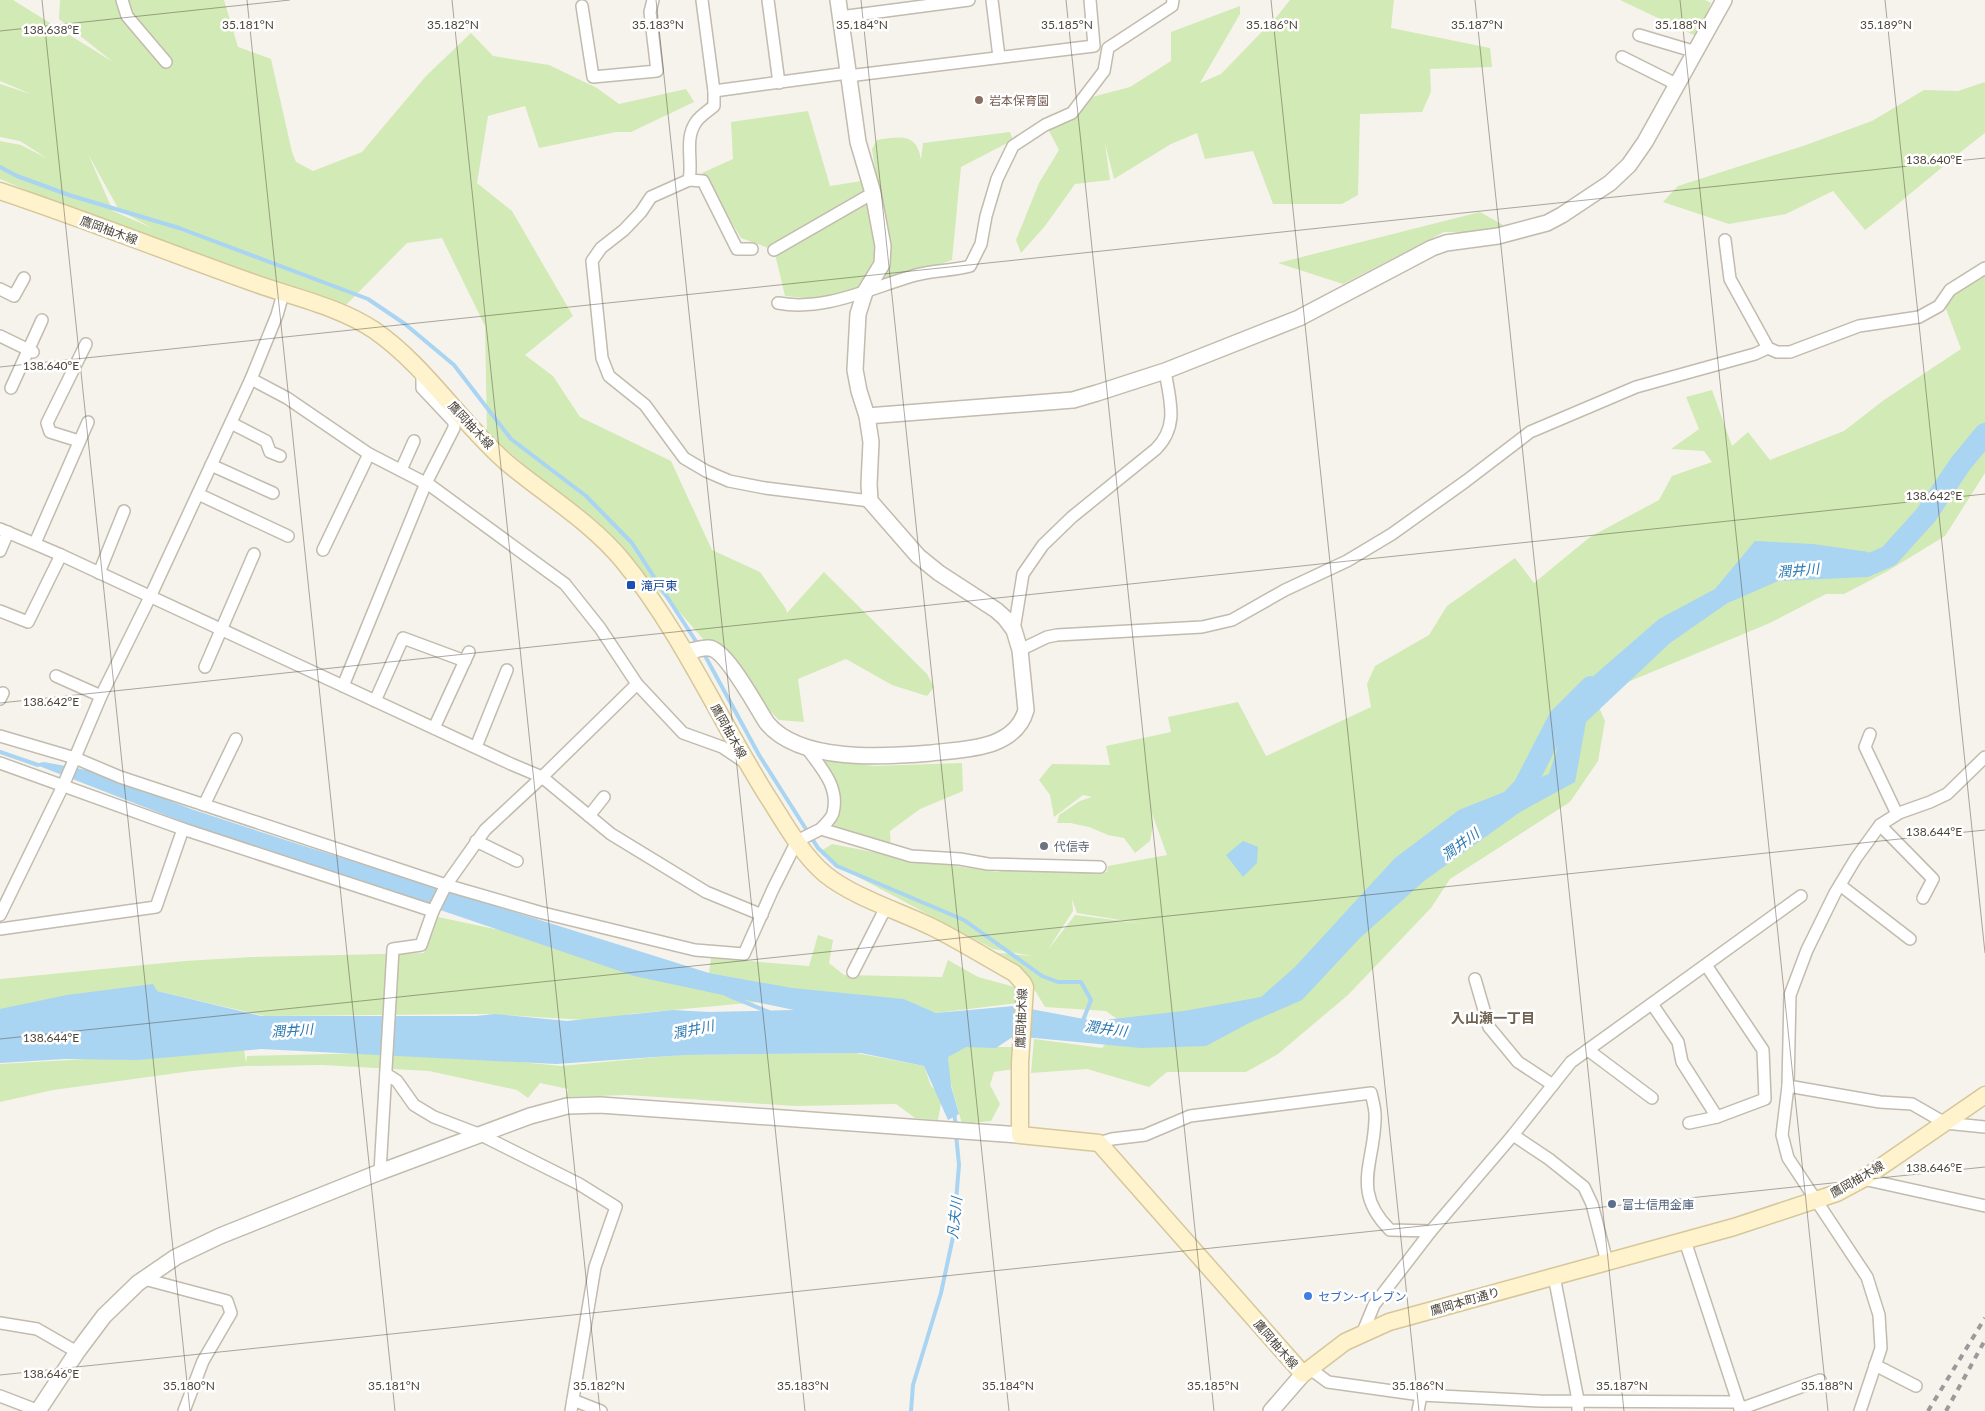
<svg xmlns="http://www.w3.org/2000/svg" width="1985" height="1411" viewBox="0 0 1985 1411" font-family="Lato,'Noto Sans JP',sans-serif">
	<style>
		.green { fill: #d2eab5; fill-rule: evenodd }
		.water { fill: #a9d4f2 }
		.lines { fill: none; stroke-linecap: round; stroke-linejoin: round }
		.stream { stroke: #a9d4f2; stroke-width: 4 }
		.river { stroke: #a9d4f2; stroke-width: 22 }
		.minor-casing { stroke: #c2bbae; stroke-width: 14 }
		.tertiary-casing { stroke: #c2bbae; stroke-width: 18 }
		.secondary-casing { stroke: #d6c79b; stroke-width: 19 }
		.minor { stroke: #fff; stroke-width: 11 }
		.tertiary { stroke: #fff; stroke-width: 15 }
		.secondary { stroke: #fff3cd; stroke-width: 16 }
		.rail { stroke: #9a9a9a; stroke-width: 4; stroke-dasharray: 6 6; stroke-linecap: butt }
		.ticks { fill: none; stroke: #4b4439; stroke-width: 1; stroke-opacity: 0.45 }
		.education-dot { fill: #8d6e63; stroke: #fff; stroke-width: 2 }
		.transit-dot { fill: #1a4fb4; stroke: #fff; stroke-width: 2 }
		.worship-dot { fill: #6b7280; stroke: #fff; stroke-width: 2 }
		.service-dot { fill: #5c6f8a; stroke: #fff; stroke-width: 2 }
		.shop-dot { fill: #3f7fe0; stroke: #fff; stroke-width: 2 }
		.labels { text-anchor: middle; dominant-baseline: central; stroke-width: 5; stroke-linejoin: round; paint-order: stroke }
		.education-label { font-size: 12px; fill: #785e54; stroke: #fff; text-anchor: start }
		.street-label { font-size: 12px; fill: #4b4439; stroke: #fff }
		.transit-label { font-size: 12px; fill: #164399; stroke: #fff; text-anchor: start }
		.worship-label { font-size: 12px; fill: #5b616d; stroke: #fff; text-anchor: start }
		.service-label { font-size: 12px; fill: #4e5e75; stroke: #fff; text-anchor: start }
		.shop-label { font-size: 12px; fill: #366cbe; stroke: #fff; text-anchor: start }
		.water-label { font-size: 14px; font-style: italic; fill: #2e7ab2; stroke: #fff }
		.neighbourhood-label { font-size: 14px; font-weight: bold; fill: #6e6250; stroke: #fff }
		.ticks-label { font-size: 12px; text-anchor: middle; fill: #4b4439; stroke: #fff; stroke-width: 5; stroke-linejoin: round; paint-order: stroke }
	</style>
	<rect width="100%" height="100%" fill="#f6f3ec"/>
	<!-- green -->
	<g class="green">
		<path d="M0 0H13L113 62 59 19 60 0H224L238 47 271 59 292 152 296 162 313 171 362 152 426 76 471 33 493 56 549 65 597 88 619 104 686 89 694 102 631 132H616L539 148 525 106 488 116 477 183 512 211 573 316 525 355 553 376 580 417 671 461 712 550 760 572 786 609 787 613 824 572 927 674 934 687 927 696 892 685 846 659 798 679 804 722 779 720 740 681 675 607 552 488 487 433 485 326 442 238 407 243 343 308 107 224 0 179V141L21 145 48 159 20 141 0 137V84L31 94 0 81ZM88 154 119 210 152 228 113 211Z"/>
		<polygon points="1290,0 1394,0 1391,28 1490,48 1492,67 1430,69 1431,92 1422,112 1360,114 1358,195 1342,204 1273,204 1253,151 1205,159 1197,133 1171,144 1114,179 1105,143 1110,180 1075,184 1045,226 1021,253 1016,240 1039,183 1059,150 1048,129 1073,102 1130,87 1171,61 1171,32 1240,6 1240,14 1200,83 1221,74 1279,14"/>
		<polygon points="1620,0 1705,0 1711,3 1698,37"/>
		<path d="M1985 82V133C1944 164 1906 199 1865 230L1833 191 1786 214 1729 224 1663 202 1678 186 1803 146 1872 121 1924 90 1958 91Z"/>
		<path d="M808 111 830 186 862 181 879 194 872 149 877 140C899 137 917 132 921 160L923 143 1010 132 1013 140 961 167 952 260 875 287 815 299 785 296 774 250 741 238 702 173 733 159 731 122Z"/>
		<polygon points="1480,212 1503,225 1494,233 1444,232 1343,284 1278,263"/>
		<path d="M1985 276V473L1945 536 1886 572 1844 594H1826L1770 623 1594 696 1605 721 1598 761 1570 802 1450 879 1431 908 1348 995 1278 1054 1246 1072H1167L1149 1087 1087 1069 1031 1073 1034 1039 1102 1048 1124 1024 1106 1011 1045 1007 1028 979 989 952 1033 956 993 949 845 870 821 851 832 844 914 860 997 872 1011 869 1070 873 1107 872 1108 866 1167 855 1151 811 1153 825 1150 841 1135 853 1124 838 1108 835 1089 827 1070 823H1057L1059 815 1080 801 1092 797 1083 795 1054 817 1050 795 1039 780 1052 764 1110 765 1106 746 1171 732 1168 717 1238 702 1266 756 1371 707 1367 684 1375 666 1429 635 1447 606 1515 558 1534 583 1590 537 1659 500 1672 476 1712 462 1704 451 1671 449 1699 429 1686 397 1712 390 1732 446 1748 432 1770 460 1844 431 1884 400 1961 349 1943 301ZM1072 899 1077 913 1145 924 1075 915 1047 951 1073 911Z"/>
		<polygon points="818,758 874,766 962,763 963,791 920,809 890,831 891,851 827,830 838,805"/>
		<polygon points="438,917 523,935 770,1001 630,1014 603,1021 486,1014 265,1016 157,991 0,1010 0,979 185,961 252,957 424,953"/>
		<polygon points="818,935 833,940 829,963 844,975 942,977 948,960 978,977 1015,987 1018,1003 936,1013 904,999 810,992 709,973 711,958 809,966"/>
		<polygon points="961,1047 1012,1047 1014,1069 994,1072 990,1085 1000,1104 991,1121 962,1124 949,1077 948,1057"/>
		<polygon points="244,1050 246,1063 247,1056 420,1052 561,1066 679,1055 856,1053 924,1066 931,1086 942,1097 938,1120 915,1118 896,1104 795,1106 627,1095 566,1097 568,1089 540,1083 528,1098 517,1090 429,1071 322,1065 246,1066 192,1071 53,1090 0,1102 0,1064"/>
	</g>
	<!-- water -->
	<g class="water">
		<polygon points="1755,541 1813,544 1869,552 1846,577 1770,566 1729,602 1670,643 1586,722 1575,782 1520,812 1424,881 1360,938 1302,1000 1249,1023 1206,1046 1141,1048 1014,1036 996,1048 966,1047 948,1057 951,1086 959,1114 948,1120 924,1066 861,1053 684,1055 556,1064 261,1049 138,1060 65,1059 0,1063 0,1009 67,995 153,984 157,991 261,1016 476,1016 495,1014 567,1021 673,1010 709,1012 794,1010 634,976 349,879 298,867 34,764 44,762 92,771 194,810 301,845 709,973 792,988 904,999 936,1013 1014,1006 1095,1021 1184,1011 1261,997 1295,967 1395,858 1459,810 1549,774 1575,692 1659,619 1715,589"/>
		<polygon points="1243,841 1258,847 1257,863 1243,877 1226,855"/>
	</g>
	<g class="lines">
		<!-- stream -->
		<g class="stream">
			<polyline points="0,167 17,176 69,195 179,228 368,299 405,324 454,365 511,439 586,496 632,543 699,646"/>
			<polyline points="703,652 759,755 818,848 837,866 964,920 1042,976 1058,982 1081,982 1091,1000 1082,1023"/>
			<polyline points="0,752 38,765"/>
			<polyline points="727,995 769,1012"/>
			<polyline points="954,1112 956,1127"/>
			<polyline points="911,1411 913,1385 941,1293 953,1237 959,1165 956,1134"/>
		</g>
		<!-- river -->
		<g class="river">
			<polyline points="1728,591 1776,570 1866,566 1889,556 1926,515 1961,463 1985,434"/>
			<polyline points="1506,806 1524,787 1559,719 1591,687"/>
		</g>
		<defs>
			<g id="minor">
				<polyline points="122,0 127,16 166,62"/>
				<path d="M702 0 714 91V106C708 111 700 116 696 122 684 139 693 161 689 180L651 197 641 212 624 230 601 248 592 261 602 358 609 376 645 405 684 458 706 471 729 481 765 488 870 501"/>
				<polyline points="768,0 779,83"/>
				<polyline points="992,0 999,57"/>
				<polyline points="582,6 593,77 657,71 650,12 653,0"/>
				<polyline points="840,17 969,0"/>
				<polyline points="1639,35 1696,52"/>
				<polyline points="1622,57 1678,85"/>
				<polyline points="848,76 1094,46 1090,0"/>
				<polyline points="714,91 848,73"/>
				<polyline points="689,180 703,181 737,249 752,249"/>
				<polyline points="1725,240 1730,279 1768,348 1777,352 1790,352 1859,326 1919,317 1939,306 1950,290 1985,268"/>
				<polyline points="774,250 873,193"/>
				<polyline points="0,289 14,296 24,278"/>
				<path d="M778 303C826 312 872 287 916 275 934 270 952 271 970 266L981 244 986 216 997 179 1013 146 1045 125 1072 113 1104 71 1108 48 1172 6 1173 0"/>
				<polyline points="0,336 33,352"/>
				<polyline points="251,379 287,398 369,454 431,486 565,584 600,628 637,684 683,733 722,747 746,763"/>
				<polyline points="11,388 42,320"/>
				<polyline points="231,423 266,441 270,452 280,456"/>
				<polyline points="79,441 50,432 47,423 86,344"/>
				<polyline points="211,465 273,493"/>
				<polyline points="401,470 414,441"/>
				<polyline points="198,494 288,536"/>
				<polyline points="0,529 61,555 511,764 542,777 611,834 706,892 762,915"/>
				<polyline points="35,543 88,422"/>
				<polyline points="323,550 369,454"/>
				<polyline points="0,551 8,532"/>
				<polyline points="99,573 124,511"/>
				<polyline points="0,611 28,622 61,555"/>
				<path d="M1014 630 1023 574 1043 545 1072 517 1156 449C1179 426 1170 401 1165 371"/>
				<polyline points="1020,650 1047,637 1057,635 1202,627 1232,620 1285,590 1347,561 1392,534 1466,481 1530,432 1636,387 1755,354 1768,348"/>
				<polyline points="205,667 254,554"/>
				<polyline points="56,676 101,696"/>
				<polyline points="343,686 426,483 454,428 454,422 422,388 422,373"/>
				<polyline points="0,699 3,693"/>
				<polyline points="375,701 403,638 465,661"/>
				<polyline points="434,728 469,652"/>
				<polyline points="1870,734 1865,747 1897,814"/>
				<polyline points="0,736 75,758 120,777 446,885 539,912 695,950 744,954 773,889 797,841 821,829 911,856 960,859 988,864 1100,867"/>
				<polyline points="476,747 507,670"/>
				<path d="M806 747C820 767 840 786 833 813 832 818 825 824 821 829"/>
				<polyline points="0,763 183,829 433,911"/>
				<polyline points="204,805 236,739"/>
				<polyline points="589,816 604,797"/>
				<polyline points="1880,825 1933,879 1923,898"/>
				<polyline points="476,841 517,861"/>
				<polyline points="1840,885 1910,939"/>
				<polyline points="0,915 63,786 101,696 150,597 251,379 277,315 283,294"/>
				<polyline points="0,929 156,907 183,829"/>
				<polyline points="853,972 882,915 889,907"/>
				<polyline points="1475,979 1489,1027 1518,1062 1553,1085"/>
				<polyline points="1652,1004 1678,1042 1682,1062 1717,1117 1765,1099 1763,1050 1706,965"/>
				<polyline points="1588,1050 1652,1098"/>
				<polyline points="386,1074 397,1081 414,1105 434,1117 481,1135 579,1184 616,1207 595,1267 571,1411"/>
				<polyline points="1788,1086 1880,1102 1912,1104 1945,1123 1985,1127"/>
				<polyline points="1689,1123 1717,1117"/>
				<polyline points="1513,1135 1549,1159 1584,1187 1592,1204 1607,1262"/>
				<path d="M1099 1143 1112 1139 1145 1135 1190 1116 1371 1093C1373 1101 1376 1111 1375 1120 1374 1164 1351 1191 1390 1230L1431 1231"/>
				<polyline points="380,1172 393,949 421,945 433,911 446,885 485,830 542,777 637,684"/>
				<polyline points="1863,1179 1985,1206"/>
				<polyline points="1685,1241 1741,1411"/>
				<polyline points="1554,1276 1578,1400 1578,1411"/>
				<polyline points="144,1279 227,1301 231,1313 203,1361 184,1411"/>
				<polyline points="0,1323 37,1329 77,1352"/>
				<polyline points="1362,1334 1374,1305 1431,1231 1513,1135 1571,1062 1801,896"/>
				<polyline points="1875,1365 1916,1386"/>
				<polyline points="1309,1368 1328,1382 1421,1395 1540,1401 1738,1402"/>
				<polyline points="0,1396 39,1411"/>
				<polyline points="573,1400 601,1411"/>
				<polyline points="1740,1409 1820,1380"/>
				<polyline points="1418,1411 1421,1395"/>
				<polyline points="1860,1411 1881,1348 1879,1315 1867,1277 1788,1158 1782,1135 1788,1086 1790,995 1807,950 1835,893 1856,858 1880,825 1899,813 1930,802 1947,794 1985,757"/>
			</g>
			<g id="tertiary">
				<polyline points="867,416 1073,400 1097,393 1165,371 1299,318 1432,248 1446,243 1498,236 1547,223 1562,215 1610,183 1629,165 1645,142 1724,0"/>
				<path d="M686 652C693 651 702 647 709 648 726 649 757 708 767 723 800 763 885 757 931 753 964 749 1015 750 1026 710L1020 650 1014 630 1005 618 996 610 939 573 918 556 870 501 869 484 871 442 867 416 859 391 855 370 858 314 865 292 882 264 883 246 873 193 858 142 838 0"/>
				<polyline points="38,1411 77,1352 104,1316 138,1283 176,1257 220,1236 380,1172 530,1116 567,1106 600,1105 1020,1135"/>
				<polyline points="1271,1411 1303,1374"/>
			</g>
			<path id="secondary" d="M0 191C84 219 167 252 251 282 292 297 338 306 374 330 426 366 459 421 506 462 545 495 590 521 623 561 681 632 718 717 766 794 783 820 801 854 825 874 853 897 899 911 932 927 960 941 987 958 1014 973L1023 983 1025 987 1020 1063V1135L1099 1143 1303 1374 1345 1342 1389 1322 1734 1227 1837 1193 1863 1179 1985 1095"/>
		</defs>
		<!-- minor casing -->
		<use href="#minor" class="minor-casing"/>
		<!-- tertiary casing -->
		<use href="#tertiary" class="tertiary-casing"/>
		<!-- secondary casing -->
		<use href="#secondary" class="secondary-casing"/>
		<!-- minor -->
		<use href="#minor" class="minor"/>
		<!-- tertiary -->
		<use href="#tertiary" class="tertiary"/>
		<!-- secondary -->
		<use href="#secondary" class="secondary"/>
		<!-- rail -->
		<g class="rail">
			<polyline points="1928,1411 1985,1318"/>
			<polyline points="1946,1411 1985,1340"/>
		</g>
	</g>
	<!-- ticks -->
	<path class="ticks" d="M42 0 190 1411M247 0 395 1411M452 0 600 1411M656 0 805 1411M861 0 1009 1411M1066 0 1214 1411M1271 0 1419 1411M1475 0 1624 1411M1680 0 1828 1411M1885 0 1985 953M0 31 290 0M0 367 1985 158M0 703 1985 494M0 1039 1985 830M0 1375 1985 1167"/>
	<!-- markers -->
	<circle class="education-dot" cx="979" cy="100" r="5"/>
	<rect class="transit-dot" x="626" y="580" width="10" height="10" rx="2.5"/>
	<circle class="worship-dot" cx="1044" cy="846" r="5"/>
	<circle class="service-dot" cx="1612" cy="1204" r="5"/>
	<circle class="shop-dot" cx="1308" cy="1296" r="5"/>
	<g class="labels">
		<!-- education labels -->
		<g class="education-label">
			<text x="989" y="100">岩本保育園</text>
		</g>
		<!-- street labels -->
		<g class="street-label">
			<text transform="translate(109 230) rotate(20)">鷹岡柚木線</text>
			<text transform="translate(471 425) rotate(47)">鷹岡柚木線</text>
			<text transform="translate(729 731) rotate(61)">鷹岡柚木線</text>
			<text transform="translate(1021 1018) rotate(-88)">鷹岡柚木線</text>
			<text transform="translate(1857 1179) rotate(-30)">鷹岡柚木線</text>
			<text transform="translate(1465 1301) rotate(-16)">鷹岡本町通り</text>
			<text transform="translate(1276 1344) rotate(49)">鷹岡柚木線</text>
		</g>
		<!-- transit labels -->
		<g class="transit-label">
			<text x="641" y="585">滝戸東</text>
		</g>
		<!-- worship labels -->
		<g class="worship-label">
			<text x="1054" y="846">代信寺</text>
		</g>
		<!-- service labels -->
		<g class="service-label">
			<text x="1622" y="1204">富士信用金庫</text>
		</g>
		<!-- shop labels -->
		<g class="shop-label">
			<text x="1318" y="1296">セブン-イレブン</text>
		</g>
		<!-- water labels -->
		<g class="water-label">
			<text transform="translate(1798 570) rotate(-5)">潤井川</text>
			<text transform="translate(1460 844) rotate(-37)">潤井川</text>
			<text transform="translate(1106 1028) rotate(8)">潤井川</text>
			<text transform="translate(693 1029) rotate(-12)">潤井川</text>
			<text transform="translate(292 1030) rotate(-4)">潤井川</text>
			<text transform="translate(954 1218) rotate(-84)">凡夫川</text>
		</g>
		<!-- neighbourhood labels -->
		<g class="neighbourhood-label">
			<text x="1493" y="1017">入山瀬一丁目</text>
		</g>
	</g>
	<g class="ticks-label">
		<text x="248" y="29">35.181°N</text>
		<text x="453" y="29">35.182°N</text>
		<text x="658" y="29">35.183°N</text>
		<text x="862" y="29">35.184°N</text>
		<text x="1067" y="29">35.185°N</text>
		<text x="1272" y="29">35.186°N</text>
		<text x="1477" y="29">35.187°N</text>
		<text x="1681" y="29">35.188°N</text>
		<text x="1886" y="29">35.189°N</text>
		<text x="51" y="34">138.638°E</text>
		<text x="1934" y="164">138.640°E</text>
		<text x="51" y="370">138.640°E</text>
		<text x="1934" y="500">138.642°E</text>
		<text x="51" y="706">138.642°E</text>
		<text x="1934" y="836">138.644°E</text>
		<text x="51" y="1042">138.644°E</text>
		<text x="1934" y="1172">138.646°E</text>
		<text x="51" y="1378">138.646°E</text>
		<text x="189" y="1390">35.180°N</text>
		<text x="394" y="1390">35.181°N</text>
		<text x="599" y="1390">35.182°N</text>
		<text x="803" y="1390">35.183°N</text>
		<text x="1008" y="1390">35.184°N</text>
		<text x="1213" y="1390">35.185°N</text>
		<text x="1418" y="1390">35.186°N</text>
		<text x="1622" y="1390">35.187°N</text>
		<text x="1827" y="1390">35.188°N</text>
	</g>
</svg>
